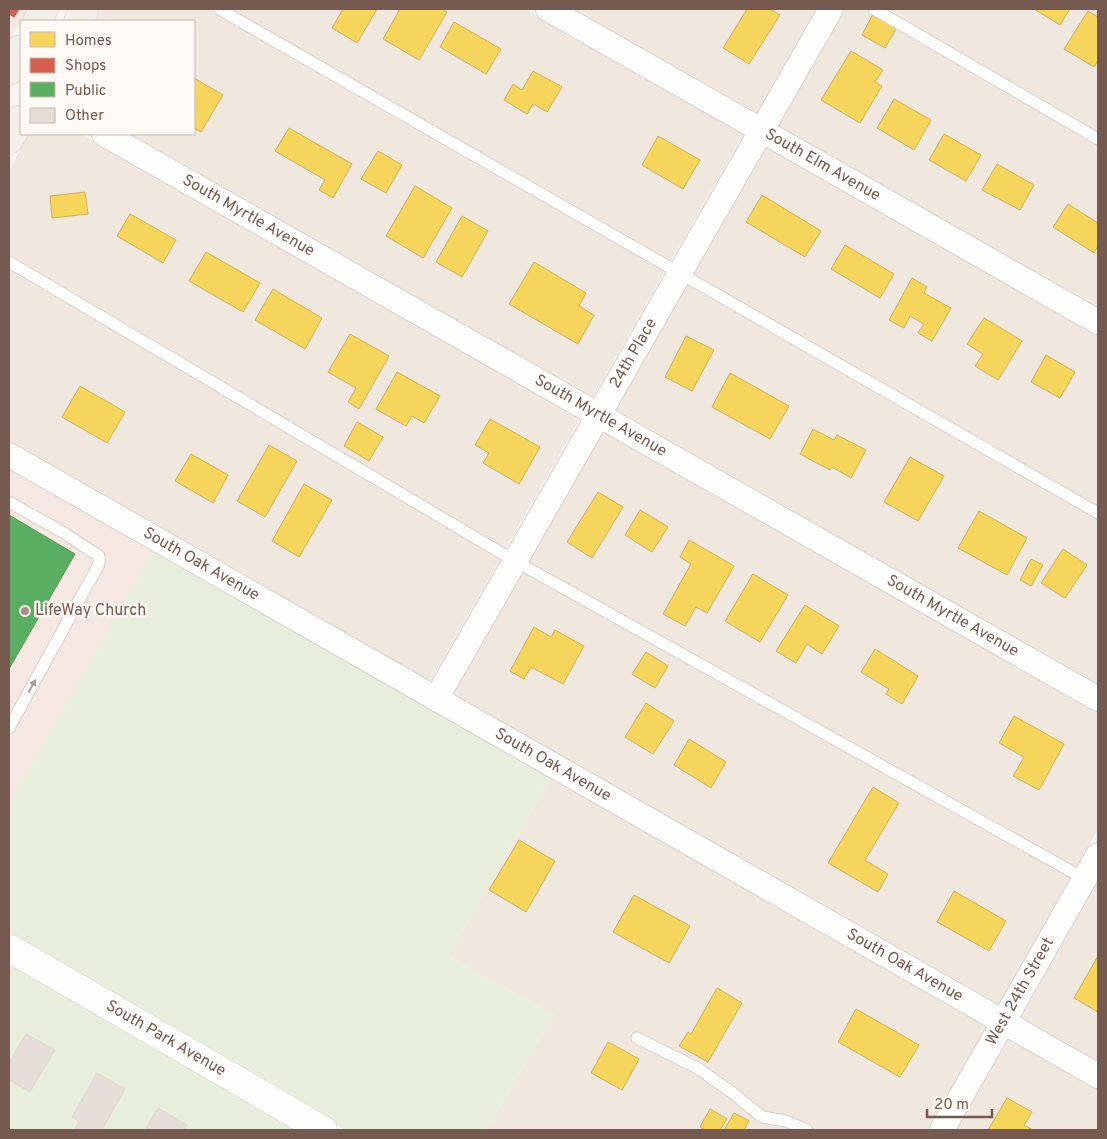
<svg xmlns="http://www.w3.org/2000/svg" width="1107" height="1139" viewBox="0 0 1107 1139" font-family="Overpass,sans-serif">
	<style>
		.residential { fill: #f0e7df }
		.commercial { fill: #f5e7e2 }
		.green { fill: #e8eedc }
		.homes { fill: #f6d55c; stroke: #d0b058 }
		.shops { fill: #d6604d; stroke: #b95e4e }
		.public { fill: #5aae61; stroke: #62955c }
		.building { fill: #e5ddd8; stroke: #e1d8d3 }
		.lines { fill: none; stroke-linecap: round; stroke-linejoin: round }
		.lane-casing { stroke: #d7d0cc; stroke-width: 13 }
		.street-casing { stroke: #d7d0cc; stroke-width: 26 }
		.secondary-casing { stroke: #d8d0cc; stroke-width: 29 }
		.primary-casing { stroke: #d9d0cc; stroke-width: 29 }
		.lane { stroke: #fefefd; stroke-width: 11 }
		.street { stroke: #fefefd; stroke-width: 24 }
		.secondary { stroke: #fefefd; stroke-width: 28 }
		.primary { stroke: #f3eee8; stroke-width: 28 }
		.oneway { fill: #ac9c95 }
		.poi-dot { fill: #a49088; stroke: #fef9f4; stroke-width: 2 }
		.labels { text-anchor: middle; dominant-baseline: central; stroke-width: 5; stroke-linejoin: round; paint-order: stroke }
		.street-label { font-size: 16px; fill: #765a50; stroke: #fef9f4 }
		.poi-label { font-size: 16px; fill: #765a50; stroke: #fef9f4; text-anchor: start }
	</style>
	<rect width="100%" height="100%" fill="#f8f5f0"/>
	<!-- residential -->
	<g class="residential">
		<polygon points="102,9 526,9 744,133 592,398 128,134 194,134 194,21 95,21"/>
		<polygon points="572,9 816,9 756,114"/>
		<polygon points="845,9 1098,9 1098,309 778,126"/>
		<polygon points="29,134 81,134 580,418 430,682 9,442 9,170"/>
		<polygon points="766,145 1098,335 1098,686 614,411"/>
		<polygon points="603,431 1098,711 1098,829 998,1007 452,696"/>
		<polygon points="551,777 987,1026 927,1130 486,1130 554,1015 448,956"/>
		<polygon points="1098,880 1098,1063 1020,1019"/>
		<polygon points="1009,1038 1098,1089 1098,1130 956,1130"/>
	</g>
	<!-- commercial -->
	<g class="commercial">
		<polygon points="9,9 28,9 9,42"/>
		<polygon points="9,468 153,550 9,804"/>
	</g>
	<!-- green -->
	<g class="green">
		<polygon points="153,550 551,777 448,956 554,1015 486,1130 345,1130 9,935 9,804"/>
		<polygon points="9,961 301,1130 9,1130"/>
	</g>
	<!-- homes -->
	<g class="homes">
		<polygon points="343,9 377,9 357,43 332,28"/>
		<polygon points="400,9 441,9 447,12 419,60 383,39"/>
		<polygon points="747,9 770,9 780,15 749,64 723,48"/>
		<polygon points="1034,9 1070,9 1060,25"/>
		<polygon points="1088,11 1098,17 1098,60 1094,67 1064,49"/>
		<polygon points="873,14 897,27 885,48 862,35"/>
		<polygon points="454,22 501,49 486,74 440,47"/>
		<polygon points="851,51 883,70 875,82 882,86 860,123 821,100"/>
		<polygon points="533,71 562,87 547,112 533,104 527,114 504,100 513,84 522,90"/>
		<polygon points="194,78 223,95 201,132 194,128"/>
		<polygon points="894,99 931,120 914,150 877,128"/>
		<polygon points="289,128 352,164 333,198 319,190 325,180 275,151"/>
		<polygon points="944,134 981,155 966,181 929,160"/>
		<polygon points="658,136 700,160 683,189 642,165"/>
		<polygon points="378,151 402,165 386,193 361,179"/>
		<polygon points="997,164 1034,185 1020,210 982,190"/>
		<polygon points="415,186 452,208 423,258 386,236"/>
		<polygon points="85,192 88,214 52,218 50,196"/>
		<polygon points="762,195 821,231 805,257 746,222"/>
		<polygon points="1068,204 1098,223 1098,246 1094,253 1053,227"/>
		<polygon points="130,214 176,240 163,263 117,236"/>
		<polygon points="462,216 488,231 462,277 436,262"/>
		<polygon points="845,245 894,274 880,298 831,269"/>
		<polygon points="206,252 260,283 243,312 189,281"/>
		<polygon points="534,262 586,293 579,306 594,315 578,344 509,304"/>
		<polygon points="912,278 927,287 924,293 951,308 932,341 918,333 924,324 910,316 904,328 889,320"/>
		<polygon points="273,289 322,318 305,349 255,320"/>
		<polygon points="984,318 1022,341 998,380 975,366 983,354 967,344"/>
		<polygon points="350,334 389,356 359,409 348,402 356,388 328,372"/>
		<polygon points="686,336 714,350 692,391 665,377"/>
		<polygon points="1046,355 1075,372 1060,398 1031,382"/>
		<polygon points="397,372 440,396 424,423 412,416 406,426 376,409"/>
		<polygon points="730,373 789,406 770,439 712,407"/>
		<polygon points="80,386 125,412 107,443 62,417"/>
		<polygon points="490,419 540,447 519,484 483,463 489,453 475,445"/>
		<polygon points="357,422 383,437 369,461 344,446"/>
		<polygon points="813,429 834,440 837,435 866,450 851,478 832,467 830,470 800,454"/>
		<polygon points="269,445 297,461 265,517 237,501"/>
		<polygon points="191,454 228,475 213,503 175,481"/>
		<polygon points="910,457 944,476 918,521 884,502"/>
		<polygon points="304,484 332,500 299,557 272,541"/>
		<polygon points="598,492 623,507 592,558 567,542"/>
		<polygon points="640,510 668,527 652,552 625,535"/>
		<polygon points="979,511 1027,538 1007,575 958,548"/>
		<polygon points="689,540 734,566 707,613 696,607 685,626 663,614 691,564 680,557"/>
		<polygon points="1063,549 1087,565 1065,598 1041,583"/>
		<polygon points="1031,559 1043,565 1031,586 1020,580"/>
		<polygon points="753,574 788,595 760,642 725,621"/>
		<polygon points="805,605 839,626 822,654 807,644 796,663 776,651"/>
		<polygon points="534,627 551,637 555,630 584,646 563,684 531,667 524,679 510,671"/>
		<polygon points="875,649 918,676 902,704 886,694 889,689 861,672"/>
		<polygon points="646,652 668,666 655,688 632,674"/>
		<polygon points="646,703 674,721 653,754 625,737"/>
		<polygon points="1014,716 1064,744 1039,790 1013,776 1024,757 999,743"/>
		<polygon points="689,739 726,762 711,788 674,765"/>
		<polygon points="873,787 899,803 865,860 888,874 878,892 828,863"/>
		<polygon points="519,840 555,861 526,912 489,890"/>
		<polygon points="954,891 1006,921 989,951 937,922"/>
		<polygon points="634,895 690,926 669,963 613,932"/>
		<polygon points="1098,956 1098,1012 1074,998"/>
		<polygon points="717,988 742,1003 708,1062 679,1046 688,1032 691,1034"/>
		<polygon points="856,1009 919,1045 900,1077 838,1042"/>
		<polygon points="608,1042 639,1059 622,1090 591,1073"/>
		<polygon points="1007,1098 1032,1112 1024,1125 1033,1130 988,1130"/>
		<polygon points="710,1109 727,1119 720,1130 705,1130 700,1127"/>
		<polygon points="734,1113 749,1121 744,1130 724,1130"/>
	</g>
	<!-- shops -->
	<polygon class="shops" points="9,9 19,9 14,17 9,14"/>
	<!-- public -->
	<polygon class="public" points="9,515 75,554 9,669"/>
	<!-- building -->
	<g class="building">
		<polygon points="26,1034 55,1050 30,1092 9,1080 9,1063"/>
		<polygon points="97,1073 125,1089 102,1130 74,1130 79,1122 72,1117"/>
		<polygon points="158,1108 187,1125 183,1130 145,1130"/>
	</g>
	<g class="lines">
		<defs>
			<g id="lane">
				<polyline points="219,9 1098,513"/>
				<polyline points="874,9 1098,139"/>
				<polyline points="9,262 515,561 1085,879"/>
				<polyline points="9,502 64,533 99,556 99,564 9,728"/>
				<polyline points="637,1038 699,1069 734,1094 762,1117 786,1121 807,1130"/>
			</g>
			<g id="street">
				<path id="s1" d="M548 9 1098 322"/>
				<path id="s2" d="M104 134 1098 699"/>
				<path id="s3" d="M9 455 1098 1076"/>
				<path id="s4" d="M436 699 831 9"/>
				<path id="s5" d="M942 1130 1098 855"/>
			</g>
			<g id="secondary">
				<path id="s6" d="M9 948 323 1130"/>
			</g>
			<g id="primary">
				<polyline points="37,21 44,9"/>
				<polyline points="78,21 85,9"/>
				<polyline points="9,71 21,49"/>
				<polyline points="9,140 21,119"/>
			</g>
		</defs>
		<!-- lane casing -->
		<use href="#lane" class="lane-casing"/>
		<!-- street casing -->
		<use href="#street" class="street-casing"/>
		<!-- secondary casing -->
		<use href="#secondary" class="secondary-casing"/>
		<!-- primary casing -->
		<use href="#primary" class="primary-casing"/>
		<!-- lane -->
		<use href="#lane" class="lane"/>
		<!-- street -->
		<use href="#street" class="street"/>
		<!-- secondary -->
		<use href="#secondary" class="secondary"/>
		<!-- primary -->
		<use href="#primary" class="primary"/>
	</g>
	<!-- one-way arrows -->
	<defs><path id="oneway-solid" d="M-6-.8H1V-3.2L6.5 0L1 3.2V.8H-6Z" transform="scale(1.25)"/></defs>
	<use class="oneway" href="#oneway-solid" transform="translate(32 686) rotate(-61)"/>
	<!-- markers -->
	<circle class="poi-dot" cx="25" cy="611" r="5"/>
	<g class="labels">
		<!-- street labels -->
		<g class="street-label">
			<text stroke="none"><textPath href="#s1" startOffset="316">South Elm Avenue</textPath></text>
			<text stroke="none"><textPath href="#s2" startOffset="166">South Myrtle Avenue</textPath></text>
			<text stroke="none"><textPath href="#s4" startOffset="398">24th Place</textPath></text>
			<text stroke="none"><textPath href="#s2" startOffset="571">South Myrtle Avenue</textPath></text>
			<text stroke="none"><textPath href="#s3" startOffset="221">South Oak Avenue</textPath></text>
			<text stroke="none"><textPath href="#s2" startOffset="976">South Myrtle Avenue</textPath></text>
			<text stroke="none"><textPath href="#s3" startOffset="626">South Oak Avenue</textPath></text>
			<text stroke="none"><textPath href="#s3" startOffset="1031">South Oak Avenue</textPath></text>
			<text stroke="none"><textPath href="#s5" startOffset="159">West 24th Street</textPath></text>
			<text stroke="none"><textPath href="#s6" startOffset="181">South Park Avenue</textPath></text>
		</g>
		<!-- poi labels -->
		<g class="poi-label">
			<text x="35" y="611">LifeWay Church</text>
		</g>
	</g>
	<!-- border -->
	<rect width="1107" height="1139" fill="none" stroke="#765a50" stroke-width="20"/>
	<!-- legend -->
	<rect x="20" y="20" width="175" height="115" fill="#fef9f4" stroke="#c8b9b2"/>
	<rect x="30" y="32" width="25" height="15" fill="#f6d55c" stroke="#c8b9b2"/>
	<text x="65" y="45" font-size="15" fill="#765a50">Homes</text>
	<rect x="30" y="58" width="25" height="15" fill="#d6604d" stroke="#c8b9b2"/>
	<text x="65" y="70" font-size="15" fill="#765a50">Shops</text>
	<rect x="30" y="82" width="25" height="15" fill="#5aae61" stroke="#c8b9b2"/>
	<text x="65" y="95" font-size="15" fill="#765a50">Public</text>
	<rect x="30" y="108" width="25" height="15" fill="#e5ddd8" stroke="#c8b9b2"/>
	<text x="65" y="120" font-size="15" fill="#765a50">Other</text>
	<!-- scale -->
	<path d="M927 1109v8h65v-8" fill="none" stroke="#765a50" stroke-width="2.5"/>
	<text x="934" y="1109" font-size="15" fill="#765a50" stroke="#fef9f4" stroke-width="4" paint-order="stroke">20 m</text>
</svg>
